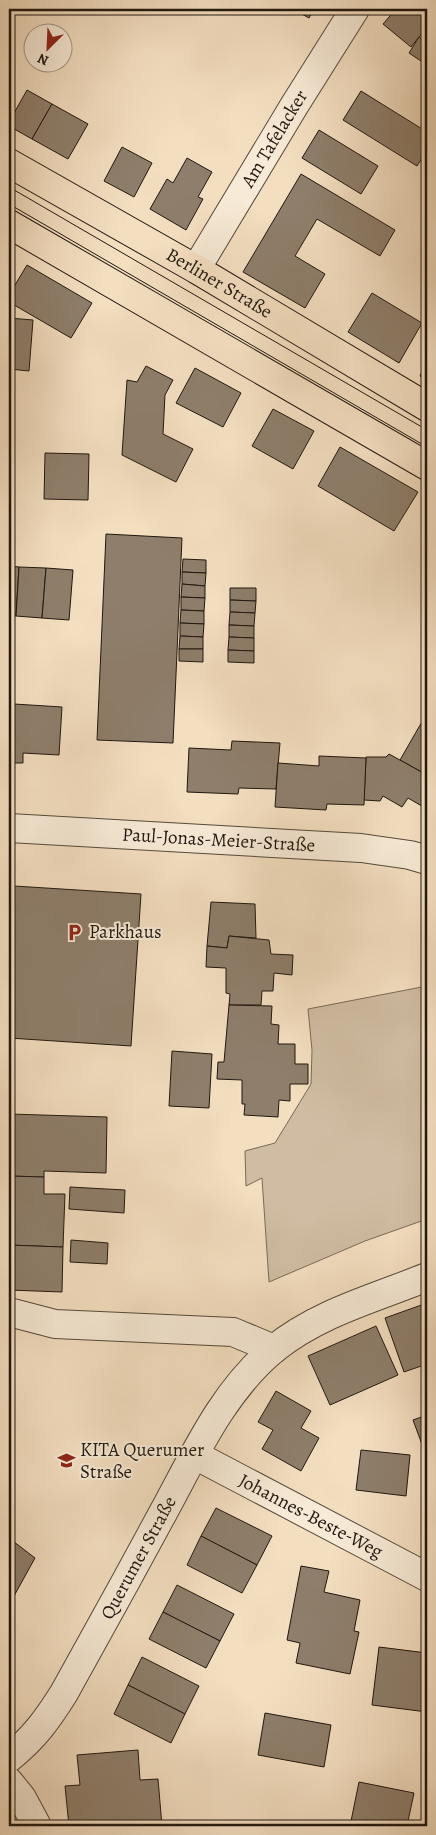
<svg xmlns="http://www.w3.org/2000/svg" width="436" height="1835" viewBox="0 0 436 1835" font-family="Alegreya,serif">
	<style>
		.green { fill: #cfbca2; stroke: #786a58 }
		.building { fill: #8e7e6b; stroke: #20170f }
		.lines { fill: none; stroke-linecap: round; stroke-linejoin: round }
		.minor-casing { stroke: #55493b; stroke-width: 30 }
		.major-casing { stroke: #20170f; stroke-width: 30 }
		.minor { stroke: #f7ead6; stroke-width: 28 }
		.major { stroke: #f3dec0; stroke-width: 28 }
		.tram { stroke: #20170f; stroke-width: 1 }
		.labels { text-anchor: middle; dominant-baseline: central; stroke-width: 4; stroke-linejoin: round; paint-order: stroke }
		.street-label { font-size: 19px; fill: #20170f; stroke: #f7ead6 }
		.poi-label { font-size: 19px; fill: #20170f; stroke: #f7ead6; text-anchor: start }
	</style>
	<rect width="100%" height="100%" fill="#f3dec0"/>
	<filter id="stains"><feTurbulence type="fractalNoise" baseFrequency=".004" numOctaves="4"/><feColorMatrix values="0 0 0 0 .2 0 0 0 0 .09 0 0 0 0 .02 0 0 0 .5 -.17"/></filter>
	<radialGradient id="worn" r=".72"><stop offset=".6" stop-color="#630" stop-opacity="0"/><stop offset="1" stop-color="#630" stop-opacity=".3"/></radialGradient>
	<!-- green -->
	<polygon class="green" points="427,986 427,1219 365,1241 269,1282 262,1178 246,1186 245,1151 275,1143 311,1084 312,1050 308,1009"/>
	<!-- building -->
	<g class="building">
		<polygon points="293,9 314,9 309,18"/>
		<polygon points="396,9 427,9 427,27 411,47 383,24"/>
		<polygon points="419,37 427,42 427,65 409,53"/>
		<polygon points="27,90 52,104 32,139 9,126 9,122"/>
		<polygon points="361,91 427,132 427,150 417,166 343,120"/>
		<polygon points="52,104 88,124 68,159 32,139"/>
		<polygon points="319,130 378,166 361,194 302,158"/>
		<polygon points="122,147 152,163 134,197 104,181"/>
		<polygon points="187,158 212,172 198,197 203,199 186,230 150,209 167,179 173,183"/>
		<polygon points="301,174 395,230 380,256 317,219 295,256 325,274 305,308 243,272"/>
		<polygon points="27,265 92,303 71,338 9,302 9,295"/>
		<polygon points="372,293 422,323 399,363 348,332"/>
		<polygon points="9,318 33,320 29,371 9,369"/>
		<polygon points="427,362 427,380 420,376"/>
		<polygon points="146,366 173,380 165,395 163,434 193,449 176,482 122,455 127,380 137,382"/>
		<polygon points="195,368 241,393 223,427 176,403"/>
		<polygon points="273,409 314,431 293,469 252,446"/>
		<polygon points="340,447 418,492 394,531 318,486"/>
		<polygon points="45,453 89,454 88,500 44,499"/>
		<polygon points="106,534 182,538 173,743 97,740"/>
		<polygon points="183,559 206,560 206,573 182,572"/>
		<polygon points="9,566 19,567 16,616 9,615"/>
		<polygon points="19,567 46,568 42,618 16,616"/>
		<polygon points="46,568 73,570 69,620 42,618"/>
		<polygon points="182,572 206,573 205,586 182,584"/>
		<polygon points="182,584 205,586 205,598 181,597"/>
		<polygon points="230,588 256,588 256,601 230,600"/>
		<polygon points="181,597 205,598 204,611 181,610"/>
		<polygon points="230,600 256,601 255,613 230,612"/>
		<polygon points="181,610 204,611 204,624 180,623"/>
		<polygon points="230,612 255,613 254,626 229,625"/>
		<polygon points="180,623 204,624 203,637 180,636"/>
		<polygon points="229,625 254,626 254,638 229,637"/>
		<polygon points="180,636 203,637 203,649 179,649"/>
		<polygon points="229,637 254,638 254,651 228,650"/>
		<polygon points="179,649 203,649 203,662 179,661"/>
		<polygon points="228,650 254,651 254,663 228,662"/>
		<polygon points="14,704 62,707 59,755 23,753 23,763 9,763 9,715 13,715"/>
		<polygon points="427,713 427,775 400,760"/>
		<polygon points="232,741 280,743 276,789 239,788 238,794 187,792 189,748 231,750"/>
		<polygon points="389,754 427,775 427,809 408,798 402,807 383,796 380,801 364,800 366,757 386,757"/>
		<polygon points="319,756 366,758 364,805 327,804 326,810 275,807 278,763 319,766"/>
		<polygon points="14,886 141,894 131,1046 9,1038 9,969"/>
		<polygon points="211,902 255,904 256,938 229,936 227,948 207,946"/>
		<polygon points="229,936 269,940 271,954 293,955 292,975 274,973 273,991 262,991 261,1005 229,1005 230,994 226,993 226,968 206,967 207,946 227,948"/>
		<polygon points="229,1005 272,1006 271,1024 279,1025 278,1044 295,1044 295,1064 308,1064 308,1084 290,1084 290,1101 279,1100 278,1117 244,1115 245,1104 242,1104 242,1080 217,1079 218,1062 224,1062"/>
		<polygon points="172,1051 212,1054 209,1108 169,1106"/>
		<polygon points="9,1114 107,1117 106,1173 44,1171 44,1177 9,1176"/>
		<polygon points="9,1176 44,1177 44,1194 65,1194 63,1247 9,1245"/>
		<polygon points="70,1187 125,1190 124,1213 69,1209"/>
		<polygon points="71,1240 108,1243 107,1264 70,1262"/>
		<polygon points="9,1245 63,1247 62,1292 9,1290"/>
		<polygon points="427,1303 427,1364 404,1372 385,1318"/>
		<polygon points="376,1326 398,1375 330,1405 308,1356"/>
		<polygon points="276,1391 311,1411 301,1428 319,1438 301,1471 262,1449 273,1430 258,1422"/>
		<polygon points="427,1415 427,1445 423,1447 413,1420"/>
		<polygon points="361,1450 410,1455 406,1496 356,1490"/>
		<polygon points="216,1508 272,1536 257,1565 201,1536"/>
		<polygon points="201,1536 257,1565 242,1593 187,1565"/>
		<polygon points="9,1538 35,1558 9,1605"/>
		<polygon points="301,1566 329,1571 324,1592 360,1600 354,1631 359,1632 350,1674 296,1663 300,1643 287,1640"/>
		<polygon points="177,1585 234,1614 220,1641 163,1612"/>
		<polygon points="163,1612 220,1641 206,1668 149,1639"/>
		<polygon points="379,1647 427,1653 427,1712 372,1705"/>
		<polygon points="142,1657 199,1686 185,1714 128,1685"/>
		<polygon points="128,1685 185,1714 171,1743 114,1714"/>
		<polygon points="265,1713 331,1725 324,1767 258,1755"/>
		<polygon points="138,1750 140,1780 158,1779 162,1826 69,1826 65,1786 80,1785 77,1755"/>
		<polygon points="359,1782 414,1793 407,1826 350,1826"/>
	</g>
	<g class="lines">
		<defs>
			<g id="minor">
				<path id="s1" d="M196 269 294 106 355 9"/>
				<path id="s2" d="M9 828 361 848 410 855 427 860"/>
				<polyline points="9,1312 55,1324 233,1332 274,1349"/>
				<path id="s3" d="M195 1455 427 1577"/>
				<path id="s4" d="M9 1758C34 1738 47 1720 64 1693 98 1632 131 1572 164 1511 195 1454 223 1391 274 1349 318 1313 375 1298 427 1277"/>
				<polyline points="9,1782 22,1798 37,1826"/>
			</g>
			<g id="major">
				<path id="s5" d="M9 163 196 269 427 407"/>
				<polyline points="9,224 427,466"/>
			</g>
		</defs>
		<!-- minor casing -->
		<use href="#minor" class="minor-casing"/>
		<!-- major casing -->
		<use href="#major" class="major-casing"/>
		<!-- minor -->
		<use href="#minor" class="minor"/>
		<!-- major -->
		<use href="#major" class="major"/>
		<!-- tram -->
		<g class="tram">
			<polyline points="9,187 427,430"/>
			<polyline points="9,204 427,447"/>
		</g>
	</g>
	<!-- icons -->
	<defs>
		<symbol id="parking-bare" viewBox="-9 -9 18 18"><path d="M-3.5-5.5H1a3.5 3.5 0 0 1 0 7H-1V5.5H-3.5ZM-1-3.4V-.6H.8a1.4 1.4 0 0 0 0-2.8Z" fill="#8f2418" stroke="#f7ead6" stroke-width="2.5" paint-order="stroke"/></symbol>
		<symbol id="school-bare" viewBox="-9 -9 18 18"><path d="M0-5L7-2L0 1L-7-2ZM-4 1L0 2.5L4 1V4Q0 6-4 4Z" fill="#8f2418" stroke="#f7ead6" stroke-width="2.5" paint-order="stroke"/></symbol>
	</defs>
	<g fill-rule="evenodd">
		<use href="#parking-bare" x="62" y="920" width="25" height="25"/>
		<use href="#school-bare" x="54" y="1448" width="25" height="25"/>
	</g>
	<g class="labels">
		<!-- street labels -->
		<g class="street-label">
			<text stroke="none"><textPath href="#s1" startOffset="152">Am Tafelacker</textPath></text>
			<text stroke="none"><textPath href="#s5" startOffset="242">Berliner Straße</textPath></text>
			<text stroke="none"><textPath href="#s2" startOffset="210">Paul-Jonas-Meier-Straße</textPath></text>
			<text stroke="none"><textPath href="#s3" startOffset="131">Johannes-Beste-Weg</textPath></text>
			<text stroke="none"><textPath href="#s4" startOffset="240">Querumer Straße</textPath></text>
		</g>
		<!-- poi labels -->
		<g class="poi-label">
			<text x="89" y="932">Parkhaus</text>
			<text x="80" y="1450">KITA Querumer<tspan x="80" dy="22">Straße</tspan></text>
		</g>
	</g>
	<!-- margin -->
	<rect width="436" height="1835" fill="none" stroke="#f3dec0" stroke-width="30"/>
	<rect x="10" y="10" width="416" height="1815" fill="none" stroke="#20170f" stroke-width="2.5"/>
	<rect x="15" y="15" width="406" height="1805" fill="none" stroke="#20170f"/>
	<!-- north arrow -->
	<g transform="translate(48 48) rotate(204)"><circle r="24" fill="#f7ead6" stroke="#a19686"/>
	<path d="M0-4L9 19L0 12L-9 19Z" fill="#8f2418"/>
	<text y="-8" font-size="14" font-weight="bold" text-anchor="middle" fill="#20170f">N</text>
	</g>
	<rect width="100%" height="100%" filter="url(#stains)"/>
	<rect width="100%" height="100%" fill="url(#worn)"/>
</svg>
